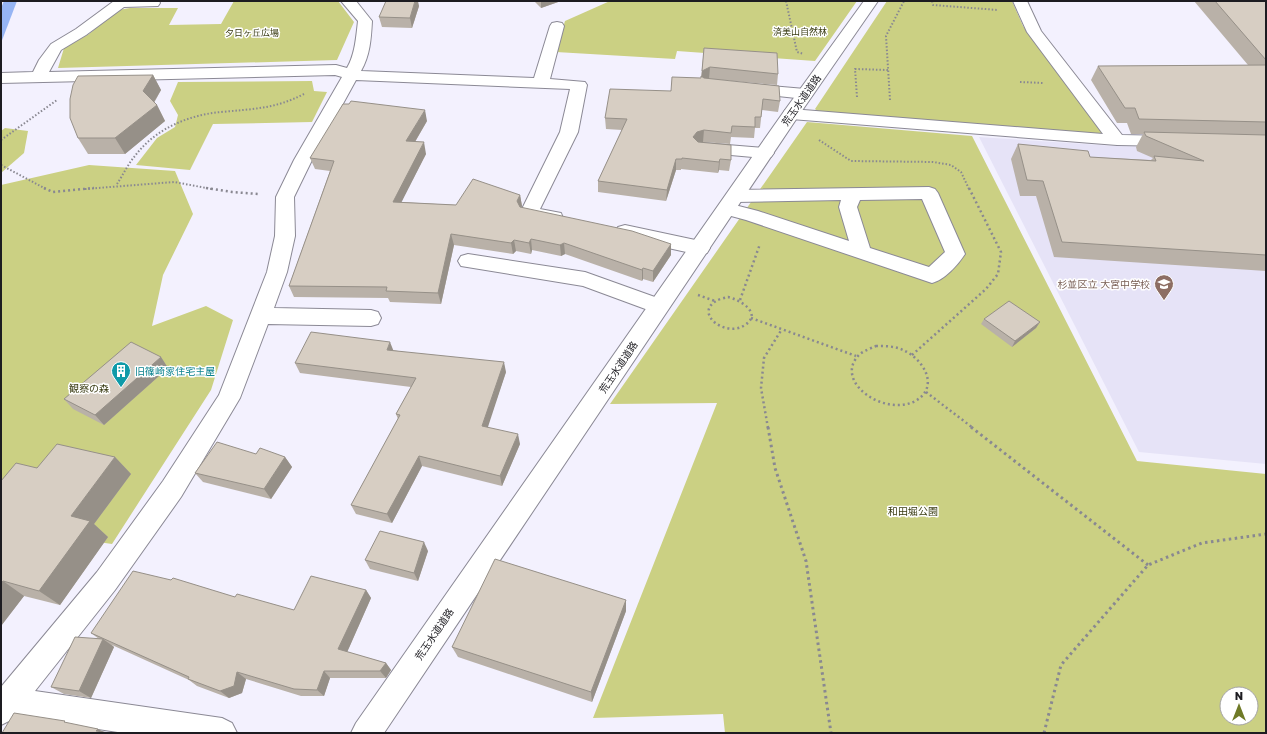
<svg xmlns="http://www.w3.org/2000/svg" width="1267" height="734" viewBox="0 0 1267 734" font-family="'Golos Text','Noto Sans JP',sans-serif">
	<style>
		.built { fill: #e6e3f7 }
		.green { fill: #cbd083; fill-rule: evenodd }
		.water { fill: #96b5f4 }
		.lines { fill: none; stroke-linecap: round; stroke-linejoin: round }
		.minor-casing { stroke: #8b8995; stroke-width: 2 }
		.major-casing { stroke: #8b8995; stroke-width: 2 }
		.path-far2 { stroke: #898891; stroke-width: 2; stroke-dasharray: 1.5 2; stroke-linecap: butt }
		.path-far1 { stroke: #898891; stroke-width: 2.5; stroke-dasharray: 2 3; stroke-linecap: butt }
		.path { stroke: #898891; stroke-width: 3; stroke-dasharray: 2.5 3.5; stroke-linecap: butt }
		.minor { fill: #fff; fill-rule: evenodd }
		.major { fill: #fff; fill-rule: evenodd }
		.wall { fill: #b9b1a8 }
		.shaded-wall { fill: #969088 }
		.building { fill: #d7cec3; stroke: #969088 }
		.labels { text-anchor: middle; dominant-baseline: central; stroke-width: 3; stroke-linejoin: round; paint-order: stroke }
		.far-park-label { font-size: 9px; fill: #383a11; stroke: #fff }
		.street-label { font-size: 10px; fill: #1d1c21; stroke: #fff }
		.education-label { font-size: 10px; fill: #785e54; stroke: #fff; text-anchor: end }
		.culture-label { font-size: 10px; fill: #0d838f; stroke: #fff; text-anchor: start }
		.park-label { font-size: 10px; fill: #383a11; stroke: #fff }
	</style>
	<rect width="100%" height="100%" fill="#f3f1fe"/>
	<!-- built -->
	<polygon class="built" points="979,137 1115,146 1266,149 1266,464 1139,452"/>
	<!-- green -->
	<g class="green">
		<polygon points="234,1 338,1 354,22 337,60 58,68 64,48 89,34 118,10 130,8 178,8 169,25 221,24"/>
		<polygon points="610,1 857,1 815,61 677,51 675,59 556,52 565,21"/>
		<polygon points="887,1 1012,1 1023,26 1103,132 1098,135 818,112 815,109"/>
		<polygon points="312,81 314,91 327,92 312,122 213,124 190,170 136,165 157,138 175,127 178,115 170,101 178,82"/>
		<path d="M807 122 972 136 1137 461 1266 474V733H725L723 714 593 718 717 403 610 404ZM1227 694H1251V718H1227Z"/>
		<polygon points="5,128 28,131 24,153 1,173 1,131"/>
		<polygon points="89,165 175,171 193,214 163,275 152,326 206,306 233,320 211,390 112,544 70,538 1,496 1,185"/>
	</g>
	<!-- water -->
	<polygon class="water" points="4,1 17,1 1,43 1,8"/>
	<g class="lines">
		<defs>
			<g id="minor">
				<path d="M114 1H159L160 3 158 6 124 7 86 35 61 50 49 72 336 65 347 68C355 54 356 38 358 21L341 1H356L372 21C371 39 370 55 361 71L534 78 550 26 552 23 557 22 562 23 564 26 550 79 585 82 587 85 578 132 540 209 561 213 563 218 561 223 554 224 522 217 520 213 560 132 570 89 356 80 312 160 294 197 295 236 287 272 274 308 371 310 378 312 381 318 378 324 371 326 268 324 240 398 181 497 115 590 35 691 222 718 232 723 237 733H124L14 716 11 720 1 725V687L97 572 163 481 219 395 267 272 275 236 276 197 294 160 342 77 335 75 1 83V73L33 72 39 60 51 44 76 29Z"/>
				<polygon points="1013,1 1027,1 1041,31 1122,135 1169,136 1175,137 1178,141 1175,145 1169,146 1117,145 791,119 785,118 783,114 785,110 791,109 1103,134 1027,32"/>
				<polygon points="749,84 805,89 811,91 813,94 811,97 805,99 743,92 741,89 743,86"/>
				<polygon points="703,143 765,148 771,149 774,153 771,157 765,158 697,152 694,148 697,144"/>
				<path d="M929 187 935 189 938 193 965 254C958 265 944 280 932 283L746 220 720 213 718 209 720 205 727 203 758 211 849 241 839 207 841 200 736 202 729 200 727 196 729 192 736 190ZM922 199 945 252 929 267 870 248 857 207 860 200Z"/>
				<polygon points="625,225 700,241 707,243 710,248 707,253 700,255 618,237 615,232 618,227"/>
				<polygon points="468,254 585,272 666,301 669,306 666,311 659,314 583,286 461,266 458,261 461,256"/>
			</g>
			<polygon id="major" points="864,1 878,1 799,115 384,733 351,733 356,723 785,110"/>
		</defs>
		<!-- minor casing -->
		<use href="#minor" class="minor-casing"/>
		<!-- major casing -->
		<use href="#major" class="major-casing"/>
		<!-- path-far2 -->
		<g class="path-far2">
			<polyline points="786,1 797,52 804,54"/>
			<polyline points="932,1 933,5 998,10"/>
			<polyline points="1020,82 1043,83"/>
			<polyline points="857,97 855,69 888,70"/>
			<polyline points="890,100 886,36 904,1"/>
			<polyline points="1,140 57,100"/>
			<polyline points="819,140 851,161 933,162 951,165 961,172 969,189"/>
			<polyline points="1,165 46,189"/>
			<path d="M117 184C123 175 128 164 135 156 155 129 188 115 221 112 252 109 275 109 304 94"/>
			<polyline points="85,189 174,182 212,189"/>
		</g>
		<!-- path-far1 -->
		<g class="path-far1">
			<polyline points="44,188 53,192 94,188"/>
			<polyline points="206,188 232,192 259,194"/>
			<polyline points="698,295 715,301"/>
			<path d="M728 297C740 300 763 313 745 325 726 338 694 314 716 301 719 299 724 298 728 297Z"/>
			<polyline points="740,300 760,244"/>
			<polyline points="751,318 856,356"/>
			<path d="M876 346C885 346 895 346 903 350 922 358 940 385 917 400 886 419 831 381 860 354 864 351 871 348 876 346Z"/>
			<polyline points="912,355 986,289 998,274 1001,252 969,188"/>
			<polyline points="926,392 973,428"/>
			<polyline points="768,428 761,388 764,358 782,329"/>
		</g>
		<!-- path -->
		<g class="path">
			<polyline points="768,427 775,468 806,561 831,733"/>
			<polyline points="971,427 1148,565"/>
			<polyline points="1044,733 1061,665 1148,565 1202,543 1266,534"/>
		</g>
		<!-- minor -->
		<use href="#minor" class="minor"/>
		<!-- major -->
		<use href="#major" class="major"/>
	</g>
	<!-- wall -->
	<g class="wall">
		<polygon points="534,1 561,1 541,8"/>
		<polygon points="1194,1 1266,1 1266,271 1054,257 1036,196 1020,196 1011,159 1018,144 1090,157 1151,160 1153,158 1137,151 1136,147 1143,134 1131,134 1127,123 1117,123 1091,80 1098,66 1248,65"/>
		<polygon points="419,6 412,28 382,27 379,17"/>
		<polygon points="704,48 778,74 777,85 708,79 780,101 778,112 762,110 760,128 755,128 754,138 731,137 730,144 703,142 699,142 731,160 729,171 719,170 718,173 681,169 681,170 676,170 666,201 598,192 598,181 622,130 606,129 605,118 701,78"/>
		<polygon points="153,75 161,90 154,103 157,105 165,121 125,154 88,154 78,138"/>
		<polygon points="427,121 415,142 426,154 401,202 456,205 520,195 522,206 521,208 671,255 653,282 643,279 642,281 565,254 561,256 532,250 531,254 516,251 513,254 454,245 441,304 390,302 388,298 294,297 289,286 330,171 315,169 310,158"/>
		<polygon points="984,319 1040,322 1036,328 1012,347 981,324"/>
		<polygon points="393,350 506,372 487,427 520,444 502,486 422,466 392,523 356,514 351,505 398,419 396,414 411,387 300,373 295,363"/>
		<polygon points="161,357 168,368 104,425 73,409 64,399"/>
		<polygon points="256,454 285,457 292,467 271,499 203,482 195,473"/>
		<polygon points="115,457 131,474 94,524 108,537 60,605 24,596 1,626 1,481 37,468"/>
		<polygon points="428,551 418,581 370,569 365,560"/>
		<polygon points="366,590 371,598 347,652 386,663 391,670 386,678 330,678 324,696 301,696 246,679 242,693 229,698 197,686 189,680 112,645 114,647 91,698 64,694 51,687 99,639 91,633 235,597 294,610"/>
		<polygon points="626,600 626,611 592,702 458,657 452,647"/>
	</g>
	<!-- shaded-wall -->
	<g class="shaded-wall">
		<polygon points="415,1 418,1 419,6 412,28 410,18"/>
		<polygon points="541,1 561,1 541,8"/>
		<polygon points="710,67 709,79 701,82 702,71"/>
		<polygon points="153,75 161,90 151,107 143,91"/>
		<polygon points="157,105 165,121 125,154 115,138"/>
		<polygon points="425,110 427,121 409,152 406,141"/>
		<polygon points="704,130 703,142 696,143 693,137 697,132"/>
		<polygon points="424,142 426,154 396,213 393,202"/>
		<polygon points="676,159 676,170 666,201 667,190"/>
		<polygon points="720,159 719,170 718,173 719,162"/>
		<polygon points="520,195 522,206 519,212 517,201"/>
		<polygon points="451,234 454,245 441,304 438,293"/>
		<polygon points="531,239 532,250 531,254 529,243"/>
		<polygon points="514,240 516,251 513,254 511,243"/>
		<polygon points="564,243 565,254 561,256 560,245"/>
		<polygon points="671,244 671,255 653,282 653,271"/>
		<polygon points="643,268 643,279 642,281 642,270"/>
		<polygon points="1040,322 1036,328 1012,347 1015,341"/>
		<polygon points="390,342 394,352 387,350"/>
		<polygon points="161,357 168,368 104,425 95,415"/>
		<polygon points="504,362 506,372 485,436 482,426"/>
		<polygon points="518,434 520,444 502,486 500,476"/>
		<polygon points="419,456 422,466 392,523 387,514"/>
		<polygon points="115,457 131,474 94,524 108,537 60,605 39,591 71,516"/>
		<polygon points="285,457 292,467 271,499 264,489"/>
		<polygon points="424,542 428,551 418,581 414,573"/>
		<polygon points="3,581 24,596 1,626 1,583"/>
		<polygon points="366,590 371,598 345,657 338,649"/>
		<polygon points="626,600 626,611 592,702 591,692"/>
		<polygon points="103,639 114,647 91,698 79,691"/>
		<polygon points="386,663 391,670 386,678 380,671"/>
		<polygon points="324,671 330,678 324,696 317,690"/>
		<polygon points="237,672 246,679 242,693 229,698 220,691"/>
		<polygon points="98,729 106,733 96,731"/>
	</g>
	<!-- building -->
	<g class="building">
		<polygon points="386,1 415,1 410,18 379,17"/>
		<polygon points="1215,1 1266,1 1266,60"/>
		<polygon points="704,48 777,53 778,74 710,67 702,71"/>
		<polygon points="1266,65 1266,122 1139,119 1135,108 1125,108 1098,66"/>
		<polygon points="153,75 143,91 157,105 115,138 78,138 70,118 70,99 73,85 78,76"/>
		<polygon points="701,76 704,78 779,86 780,101 763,99 761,117 755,117 755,127 732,126 731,133 704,130 697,132 693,137 698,142 731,145 731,160 720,159 719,162 682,158 682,159 676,159 667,190 598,181 627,119 605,118 610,89 671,91 672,77 701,78"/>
		<polygon points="351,101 425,110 406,141 424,142 393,202 456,205 473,179 520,195 517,201 520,207 632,231 671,244 653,271 643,268 642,270 564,243 560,245 531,239 529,243 514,240 511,243 451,234 438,293 386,291 387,287 289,286 334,161 310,158 343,104 349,104"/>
		<polygon points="1144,132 1266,135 1266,255 1062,242 1043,181 1027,180 1018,144 1088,151 1090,157 1156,161 1154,156 1204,161 1146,136"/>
		<polygon points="1009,301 1040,322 1015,341 984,319"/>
		<polygon points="311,332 390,342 387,350 504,362 482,426 518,434 500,476 419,456 387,514 351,505 400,415 396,414 416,378 295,363"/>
		<polygon points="131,342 161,357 95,415 64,399"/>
		<polygon points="217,442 256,454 260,448 285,457 264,489 195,473"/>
		<polygon points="57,444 115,457 71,516 90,521 39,591 3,581 1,583 1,481 16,463 37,468"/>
		<polygon points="380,531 424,542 414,573 365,560"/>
		<polygon points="495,559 626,600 591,692 452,647"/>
		<polygon points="133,571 171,580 173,578 235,597 237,594 294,610 311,576 366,590 338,649 386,663 380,671 324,671 317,690 294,689 237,672 234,686 220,691 188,679 189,677 91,633"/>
		<polygon points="75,637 103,639 79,691 51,687"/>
		<polygon points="14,713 65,721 64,722 98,729 96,731 110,733 2,733"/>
	</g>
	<!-- icons -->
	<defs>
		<symbol id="school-pin" viewBox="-11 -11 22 30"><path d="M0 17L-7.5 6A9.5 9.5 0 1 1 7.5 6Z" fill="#8d6e63" stroke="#fff"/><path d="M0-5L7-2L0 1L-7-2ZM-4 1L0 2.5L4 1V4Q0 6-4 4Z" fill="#fff"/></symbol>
		<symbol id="building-pin" viewBox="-11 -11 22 30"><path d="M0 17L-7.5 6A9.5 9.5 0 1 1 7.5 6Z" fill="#0f9aa8" stroke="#fff"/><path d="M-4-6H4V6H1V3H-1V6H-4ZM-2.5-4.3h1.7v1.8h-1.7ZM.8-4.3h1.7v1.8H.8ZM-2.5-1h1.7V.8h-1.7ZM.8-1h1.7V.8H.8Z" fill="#fff"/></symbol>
	</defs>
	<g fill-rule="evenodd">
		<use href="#school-pin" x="1153" y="273" width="22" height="30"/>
		<use href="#building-pin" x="110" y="360" width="22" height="30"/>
	</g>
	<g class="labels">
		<!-- far-park labels -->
		<g class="far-park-label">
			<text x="800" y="31">済美山自然林</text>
			<text x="252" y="32">夕日ヶ丘広場</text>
		</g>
		<!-- street labels -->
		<g class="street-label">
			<text transform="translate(801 100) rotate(-55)">荒玉水道道路</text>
			<text transform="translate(618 367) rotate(-56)">荒玉水道道路</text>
			<text transform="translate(434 634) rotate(-56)">荒玉水道道路</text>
		</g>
		<!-- education labels -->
		<g class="education-label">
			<text x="1150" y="284">杉並区立 大宮中学校</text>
		</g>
		<!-- culture labels -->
		<g class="culture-label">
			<text x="135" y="371">旧篠崎家住宅主屋</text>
		</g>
		<!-- park labels -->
		<g class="park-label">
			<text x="89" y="388">観察の森</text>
			<text x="913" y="511">和田堀公園</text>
		</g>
	</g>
	<!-- border -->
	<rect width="1267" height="734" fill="none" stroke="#1d1c21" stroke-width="4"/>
	<!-- north arrow -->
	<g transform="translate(1239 706)"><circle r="19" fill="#ffffff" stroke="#a5a4a6"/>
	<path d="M0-3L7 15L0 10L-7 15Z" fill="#6f7a27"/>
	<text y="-6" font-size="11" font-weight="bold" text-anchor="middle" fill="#1d1c21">N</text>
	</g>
</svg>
